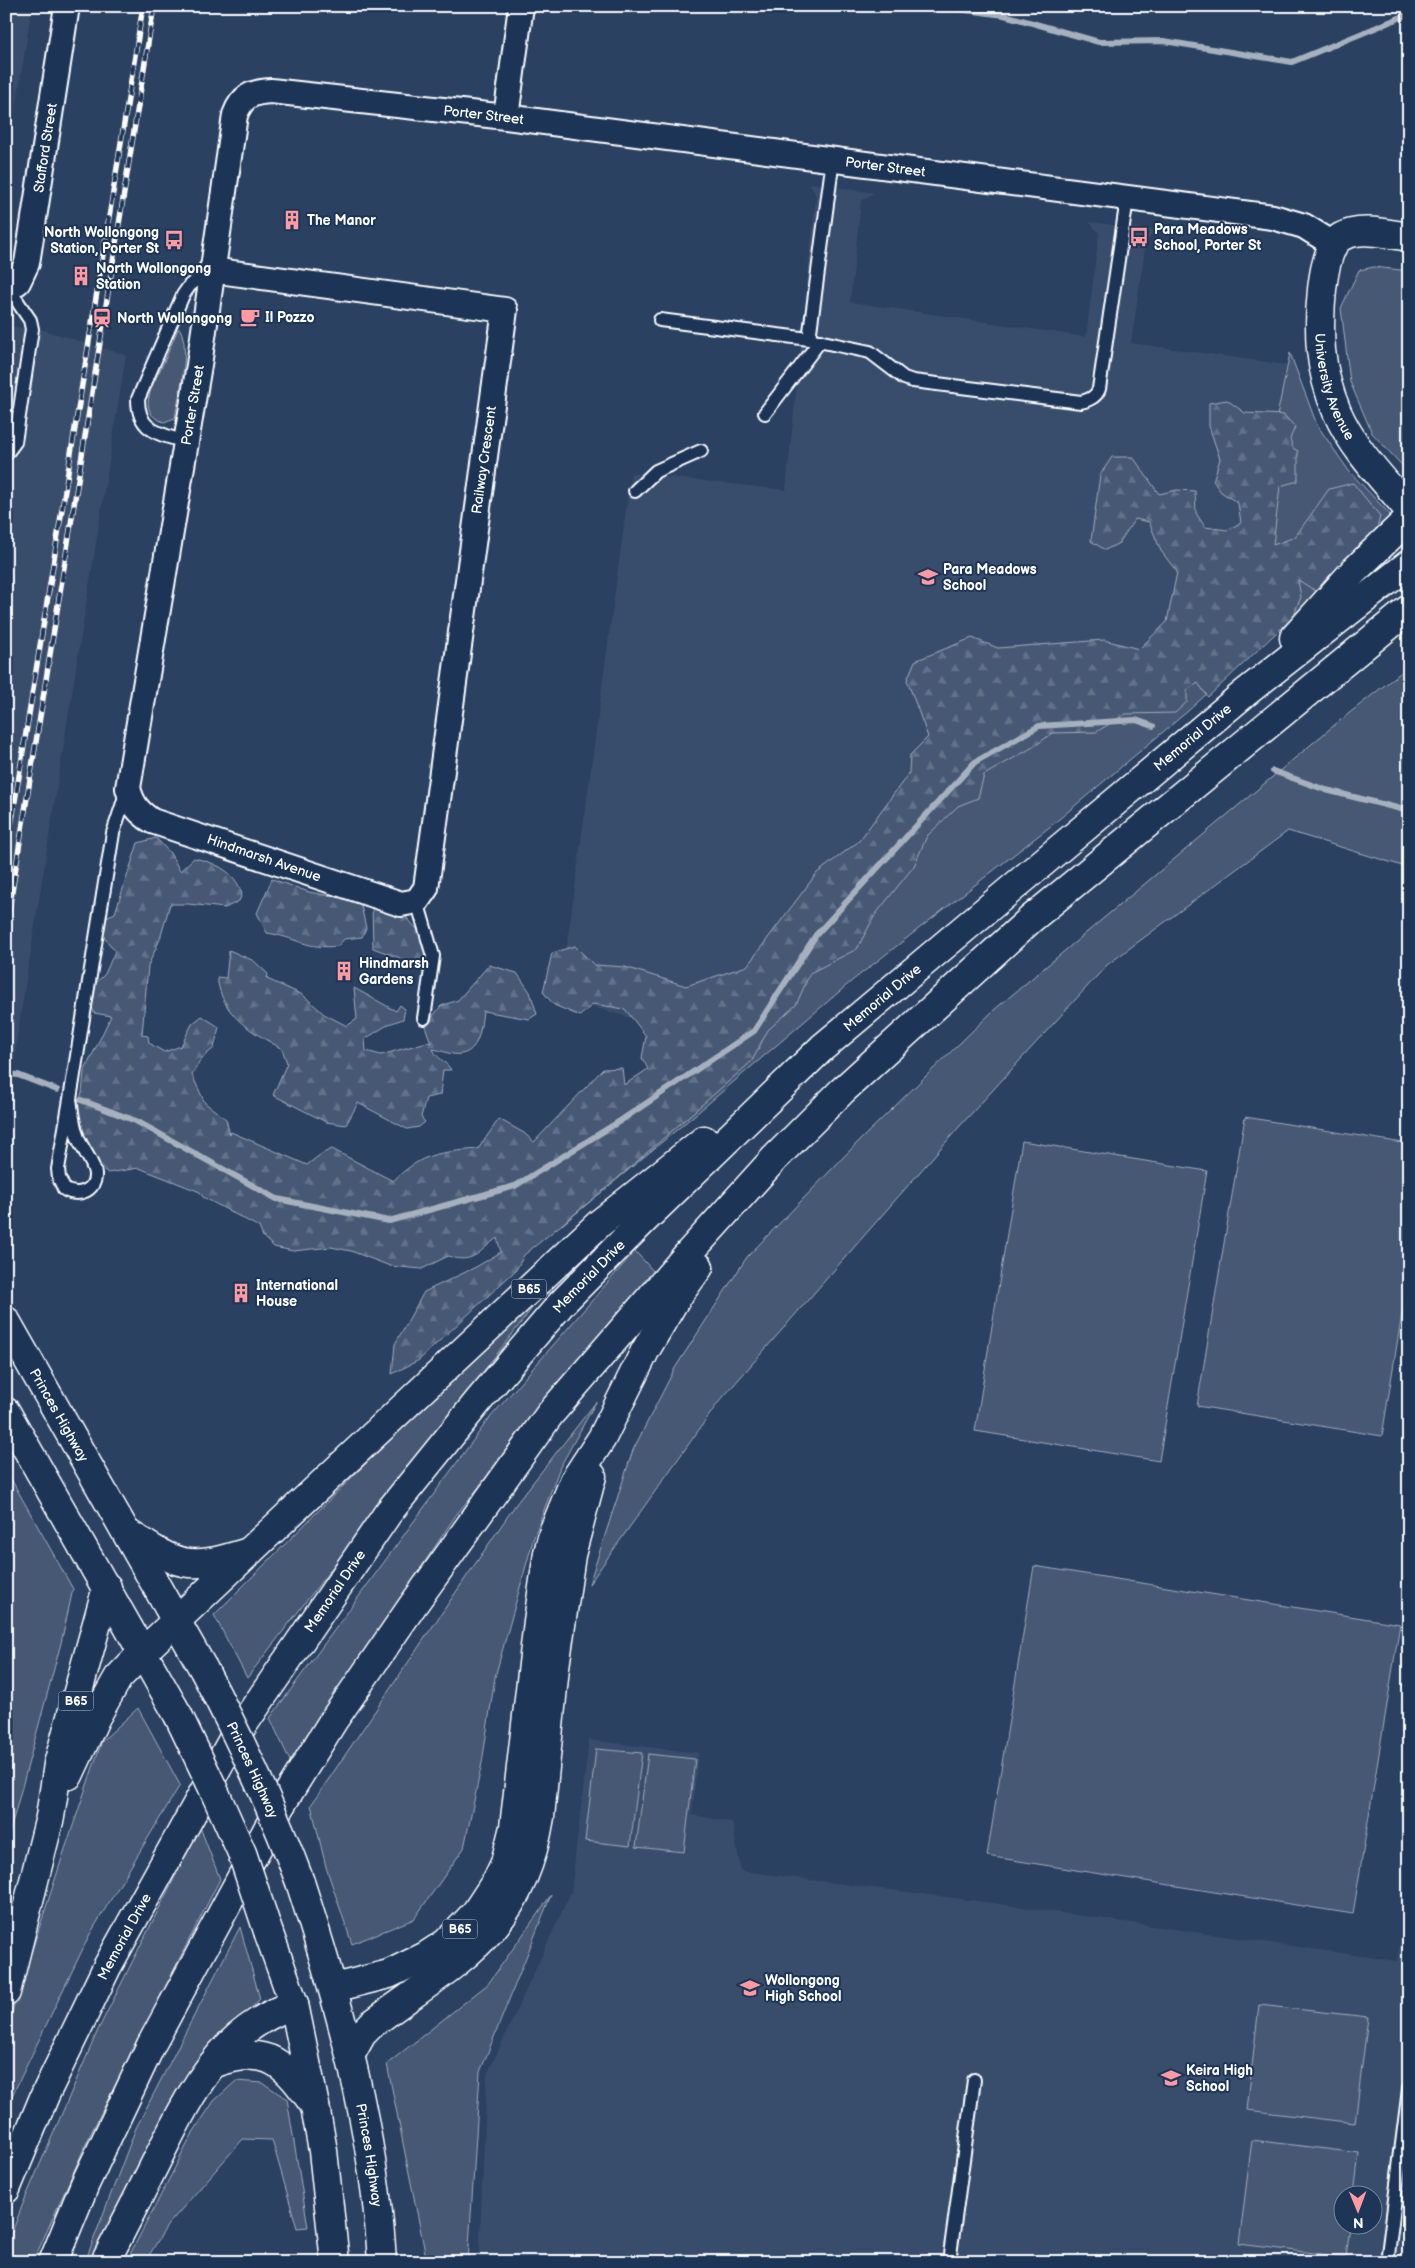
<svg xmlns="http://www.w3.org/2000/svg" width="1415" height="2268" viewBox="0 0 1415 2268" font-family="'Balsamiq Sans',sans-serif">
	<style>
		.built { fill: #394e6c; fill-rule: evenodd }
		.grass { fill: #465975; stroke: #a2acba }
		.forest { fill: url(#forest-firs); stroke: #a2acba }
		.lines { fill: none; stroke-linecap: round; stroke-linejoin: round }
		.stream { stroke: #a7b1be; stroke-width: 6 }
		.service-casing { stroke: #fff; stroke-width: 16 }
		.minor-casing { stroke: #fff; stroke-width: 28 }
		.secondary-casing { stroke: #fff; stroke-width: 31 }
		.primary-casing { stroke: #fff; stroke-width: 31 }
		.motorway-casing { stroke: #fff; stroke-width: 31 }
		.service { stroke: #1d3557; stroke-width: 12 }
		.minor { stroke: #1d3557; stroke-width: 24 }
		.secondary { stroke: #1d3557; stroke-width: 28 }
		.primary { stroke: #1d3557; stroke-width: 28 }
		.motorway { stroke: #1d3557; stroke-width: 28 }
		.rail-casing { stroke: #fff; stroke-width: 5.5 }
		.rail { stroke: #1d3557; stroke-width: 4; stroke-dasharray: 11; stroke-linecap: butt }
		.primary-bridge-casing { stroke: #fff; stroke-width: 31; stroke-linecap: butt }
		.primary-bridge { stroke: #1d3557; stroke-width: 28 }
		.labels { text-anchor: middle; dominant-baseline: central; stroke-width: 4; stroke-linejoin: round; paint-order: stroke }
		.shield { fill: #1d3557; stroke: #bbc2cd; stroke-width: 1 }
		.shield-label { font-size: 12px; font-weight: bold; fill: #fff }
		.street-label { font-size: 14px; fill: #fff; stroke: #1d3557 }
		.poi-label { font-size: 14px; font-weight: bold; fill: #fff; stroke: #1d3557; text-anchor: start }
	</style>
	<defs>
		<pattern id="forest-firs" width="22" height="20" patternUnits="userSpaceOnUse" patternTransform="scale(1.25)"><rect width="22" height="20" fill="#465975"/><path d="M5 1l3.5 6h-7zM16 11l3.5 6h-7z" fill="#62728a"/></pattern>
	</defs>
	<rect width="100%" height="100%" fill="#2a4161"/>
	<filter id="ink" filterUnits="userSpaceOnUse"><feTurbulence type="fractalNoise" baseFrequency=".02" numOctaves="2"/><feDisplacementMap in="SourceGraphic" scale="10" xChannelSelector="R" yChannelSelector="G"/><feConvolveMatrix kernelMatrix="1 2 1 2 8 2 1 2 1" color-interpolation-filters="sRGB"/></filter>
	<g filter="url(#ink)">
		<!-- built -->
		<g class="built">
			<polygon points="6,6 32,6 6,170"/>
			<polygon points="809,183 874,193 861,201 850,302 1086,337 1099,233 1089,222 1156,230 1146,242 1131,343 1286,365 1264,509 1215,645 708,1041 560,997 631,473 786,490 816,195"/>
			<polygon points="6,326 43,330 126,355 17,1037 6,1152"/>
			<path d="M589 1740 698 1753 692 1815 732 1822 741 1871 985 1902 1397 1961 1409 1879V2262H479L487 2075 571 1892ZM1342 2196H1372V2226H1342Z"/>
		</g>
		<!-- grass -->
		<g class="grass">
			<polygon points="1374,267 1409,271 1409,473 1372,433 1350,382 1341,308 1359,270"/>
			<path d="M178 329H180C191 351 179 394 175 418L164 422C133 413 156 379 164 362 169 351 173 340 178 329Z"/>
			<polygon points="1290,353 1317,425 1349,471 1396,521 1188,711 1052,825 853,980 703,1108 562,1225 566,1134 731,1014 979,724 1120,707 1245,571"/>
			<polygon points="1409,666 1409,868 1288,831 1107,965 960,1126 718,1403 589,1584 633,1450 675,1368 747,1257 859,1141 994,1010 1338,722"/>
			<polygon points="1245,1117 1409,1144 1409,1271 1382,1436 1197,1406"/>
			<polygon points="1022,1141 1207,1171 1159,1461 975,1431"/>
			<polygon points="635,1251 655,1273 456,1515 291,1763 270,1718 488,1420"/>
			<polygon points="567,1263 247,1678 214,1615"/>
			<polygon points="596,1402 560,1467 534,1537 495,1677 482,1763 464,1848 414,1919 352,1944 326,1867 311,1805 516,1504"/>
			<polygon points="6,1470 73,1589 61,1643 6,1846"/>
			<polygon points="1034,1566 1400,1624 1353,1914 987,1856"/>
			<polygon points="138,1708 180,1785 90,1934 12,2096 6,2113 6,2030 64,1852 102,1741"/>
			<polygon points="596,1749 642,1753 630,1846 585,1841"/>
			<polygon points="648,1754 695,1759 684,1852 636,1847"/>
			<polygon points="200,1827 220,1879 91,2133 33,2262 6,2262 6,2248 22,2206 98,2030"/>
			<polygon points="551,1895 480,2072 468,2262 427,2262 387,2064 488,1984"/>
			<polygon points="240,1927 260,1999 205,2056 97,2262 85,2262 136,2128"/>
			<polygon points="1259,2005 1368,2017 1355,2123 1247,2110"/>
			<polygon points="236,2081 263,2083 287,2099 308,2227 297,2228 272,2140 243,2139 167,2226 145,2262 126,2262 194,2131 214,2101"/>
			<polygon points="1252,2140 1359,2153 1354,2195 1342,2196 1342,2226 1350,2226 1346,2257 1239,2244"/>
		</g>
		<!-- forest -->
		<g class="forest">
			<path d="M1227 400 1245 413 1284 415 1295 427 1290 439 1293 448 1298 451V481L1280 486 1273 545 1295 537 1329 489 1353 483 1380 516 1374 541 1319 593 1298 580 1301 597 1293 617 1208 697 1198 683 1187 690V702L1175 713 1126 714 1096 732 1052 733 1035 746 984 775 978 798 958 806 927 836 914 866 875 915 857 949 810 973 796 1005 768 1030 752 1061 603 1191 524 1255 516 1270 419 1360 392 1374 395 1344 424 1292 476 1267 501 1252 497 1238C479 1251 473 1265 448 1256L422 1269 390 1266 351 1251 331 1247 293 1251 274 1247 263 1237 259 1227 203 1197 200 1192 139 1168 108 1173 75 1148V1112L82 1093 84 1072 111 1016 94 1013 88 991 105 974 115 951 98 930 106 917 115 913 138 843 156 838 170 853 180 871 194 858C216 863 235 871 242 894L239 901 225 908 188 904H170L160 939 148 966 142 1035 148 1036 149 1043 164 1052 181 1046 192 1024 202 1016 219 1027 214 1048 201 1059 192 1075 205 1103 226 1119 230 1135 231 1132 307 1165 321 1154 332 1149 393 1181C424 1152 437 1153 478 1149L499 1119 524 1133 534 1142 603 1069 622 1068 624 1085 648 1069 642 1058 646 1036 625 1009 593 1004 580 1016 554 1005 543 992 552 953 575 946 594 965 625 967 686 986 747 966 817 873 859 841 909 773 910 755 928 737 907 680 915 661 972 638 998 648 1104 640 1139 649 1167 622 1177 572 1161 551 1149 522 1135 519 1119 543 1105 550 1091 541 1100 475 1112 457H1133L1159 494 1177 490 1195 491 1196 513 1205 527 1227 530 1241 523 1238 503 1221 492 1213 481 1220 459 1209 426V403Z"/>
			<path d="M272 879 309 892 360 901 366 928 362 937 344 939 338 946C306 950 296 937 267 933L257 913Z"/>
			<polygon points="401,904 407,918 426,939 424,959 419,965 373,948 372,905"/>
			<path d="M229 950 254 961 268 974 267 979 303 995 324 1014 347 1026 357 1019 354 988 396 1011 400 1005 405 1009 403 1019 389 1024 365 1039 366 1051 381 1055 427 1042 431 1043 425 1026 441 1006 458 1000 489 965 517 973 530 992 537 1014 529 1019 483 1011C481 1026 480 1051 461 1054 453 1056 441 1050 433 1049 437 1059 446 1061 451 1070H443L440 1095 426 1098 421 1117 425 1122 419 1127 407 1129 358 1103 346 1125 326 1122 273 1095 287 1063 282 1049C250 1030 222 1017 217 977L226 978Z"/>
		</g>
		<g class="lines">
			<!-- stream -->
			<g class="stream">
				<polyline points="936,6 1004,15 1099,42 1164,41 1292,62 1409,14"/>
				<polyline points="1273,771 1326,790 1409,811"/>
				<polyline points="6,1074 18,1075 57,1090"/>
				<polyline points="81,1100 136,1121 277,1199 389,1221 515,1186 620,1121 754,1031 816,935 975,762 1039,726 1136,720 1153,726"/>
			</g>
			<defs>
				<g id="service">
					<polyline points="660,320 809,339 833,159"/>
					<path d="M809 339 870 352 904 378 913 381 1081 402C1090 400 1096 397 1099 389L1127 199"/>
					<polyline points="765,413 820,341"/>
					<path d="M186 442C160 434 138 432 138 399L183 295 190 285 211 270"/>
					<polyline points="6,454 15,442 32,329 30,320 9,289"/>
					<polyline points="635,491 656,471 701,451"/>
					<polyline points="417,901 433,956 424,1018"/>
					<path d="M70 1099 58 1169 59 1178 64 1189C77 1198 96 1191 95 1174 94 1162 82 1149 78 1138 73 1125 72 1112 70 1099L113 833 127 791"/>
					<polyline points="949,2262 974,2080"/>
					<polyline points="1387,2262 1409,2089"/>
				</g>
				<g id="minor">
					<polyline points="506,117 521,6"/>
					<path id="s1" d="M211 270 505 310 426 888 417 901 401 904 152 821C138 812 132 804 128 788L199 365 235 115C242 96 252 92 271 91L506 117 1273 217 1304 226 1333 244"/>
					<path id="s2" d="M6 290 18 282 27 263 67 6"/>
				</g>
				<g id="secondary">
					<path id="s3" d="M1409 237C1389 234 1360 226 1341 237 1319 250 1319 326 1321 350 1323 370 1329 393 1337 412 1353 449 1384 480 1409 510"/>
				</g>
				<g id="primary">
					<path id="s4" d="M6 1321 204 1670"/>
					<polyline points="6,1412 178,1715"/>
					<path d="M129 1534C179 1566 187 1571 245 1553"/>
					<polyline points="143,1652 250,1551"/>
					<path id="s5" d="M300 1882C340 2005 375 2132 382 2262"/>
					<polyline points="269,1934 294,2004 315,2106 323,2151 335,2262"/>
				</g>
				<g id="motorway">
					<polyline points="1294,638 1354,571 1409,518"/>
					<polyline points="250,1551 600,1223 704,1140"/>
					<polyline points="69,1775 96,1717 118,1678 143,1652"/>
					<polyline points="334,1988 389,1974 426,1956 446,1943 462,1927 476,1912 497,1880 505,1863 514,1827 538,1621 548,1553 554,1530 574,1481 602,1438 645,1351 675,1300 699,1267"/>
					<polyline points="6,1992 50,1817 58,1764 107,1587"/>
					<path d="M351 2054 362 2034 372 2024C459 1959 521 1934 540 1817L555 1667 571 1555 592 1476"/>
					<path d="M215 2063C270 2044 285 2064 315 2106"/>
					<path id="s6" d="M6 2189 45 2095 107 1967 232 1741 388 1513 480 1399 561 1304 644 1220 823 1047 1245 693 1409 564"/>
					<polyline points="53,2262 85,2184 151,2045 279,1808 333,1721 413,1605 550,1414 689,1253 774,1159 842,1091 1031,919 1409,609"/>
					<path d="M105 2262C123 2228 140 2194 157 2160 177 2120 198 2076 230 2044 248 2026 271 2013 294 2004"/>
				</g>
			</defs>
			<!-- service casing -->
			<use href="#service" class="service-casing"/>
			<!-- minor casing -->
			<use href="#minor" class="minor-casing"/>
			<!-- secondary casing -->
			<use href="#secondary" class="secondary-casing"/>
			<!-- primary casing -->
			<use href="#primary" class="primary-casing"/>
			<!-- motorway casing -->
			<use href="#motorway" class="motorway-casing"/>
			<!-- service -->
			<use href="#service" class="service"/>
			<!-- minor -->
			<use href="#minor" class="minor"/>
			<!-- secondary -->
			<use href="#secondary" class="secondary"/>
			<!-- primary -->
			<use href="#primary" class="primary"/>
			<!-- motorway -->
			<use href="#motorway" class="motorway"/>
			<defs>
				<g id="rail">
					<polyline points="6,857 143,6"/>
					<polyline points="6,929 154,6"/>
				</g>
			</defs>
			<!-- rail casing -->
			<use href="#rail" class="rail-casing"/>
			<!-- rail -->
			<use href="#rail" class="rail"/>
			<defs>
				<g id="primary-bridge">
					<path id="s7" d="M204 1670C240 1739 273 1809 300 1882"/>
					<polyline points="178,1715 212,1786 242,1853 269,1934"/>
				</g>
			</defs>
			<!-- primary-bridge casing -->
			<use href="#primary-bridge" class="primary-bridge-casing"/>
			<!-- primary-bridge -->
			<use href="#primary-bridge" class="primary-bridge"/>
		</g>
	</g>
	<!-- icons -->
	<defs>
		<symbol id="building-bare" viewBox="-9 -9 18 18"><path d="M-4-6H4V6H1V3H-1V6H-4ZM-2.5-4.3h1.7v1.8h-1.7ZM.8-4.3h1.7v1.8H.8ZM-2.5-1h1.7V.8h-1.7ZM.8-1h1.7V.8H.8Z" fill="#ff9aa2" stroke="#1d3557" stroke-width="2.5" paint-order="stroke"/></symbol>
		<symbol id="bus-bare" viewBox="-9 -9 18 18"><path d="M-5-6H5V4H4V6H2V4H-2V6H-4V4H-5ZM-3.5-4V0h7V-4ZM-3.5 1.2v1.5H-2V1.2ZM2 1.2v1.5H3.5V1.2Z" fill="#ff9aa2" stroke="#1d3557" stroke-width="2.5" paint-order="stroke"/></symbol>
		<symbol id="cafe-bare" viewBox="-9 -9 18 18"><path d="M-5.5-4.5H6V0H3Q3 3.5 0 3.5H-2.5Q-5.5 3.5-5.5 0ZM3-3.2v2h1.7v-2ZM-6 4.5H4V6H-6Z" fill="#ff9aa2" stroke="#1d3557" stroke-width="2.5" paint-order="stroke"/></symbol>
		<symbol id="station-bare" viewBox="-9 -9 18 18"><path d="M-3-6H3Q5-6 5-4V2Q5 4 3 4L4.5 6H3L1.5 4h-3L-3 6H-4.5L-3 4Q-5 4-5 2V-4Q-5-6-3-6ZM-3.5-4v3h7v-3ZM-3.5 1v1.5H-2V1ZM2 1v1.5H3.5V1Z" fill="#ff9aa2" stroke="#1d3557" stroke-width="2.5" paint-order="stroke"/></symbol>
		<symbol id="school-bare" viewBox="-9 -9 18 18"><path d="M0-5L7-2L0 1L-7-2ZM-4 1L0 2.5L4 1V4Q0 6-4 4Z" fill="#ff9aa2" stroke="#1d3557" stroke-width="2.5" paint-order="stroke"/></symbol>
	</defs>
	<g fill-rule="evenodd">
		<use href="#building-bare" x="278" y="206" width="28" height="28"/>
		<use href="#bus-bare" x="1125" y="223" width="28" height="28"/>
		<use href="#bus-bare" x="160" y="226" width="28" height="28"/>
		<use href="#building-bare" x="67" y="262" width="28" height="28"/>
		<use href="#cafe-bare" x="236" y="303" width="28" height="28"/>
		<use href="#station-bare" x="88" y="304" width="28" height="28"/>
		<use href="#school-bare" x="914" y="563" width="28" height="28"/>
		<use href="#building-bare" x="330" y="957" width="28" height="28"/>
		<use href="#building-bare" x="227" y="1279" width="28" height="28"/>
		<use href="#school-bare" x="736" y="1974" width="28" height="28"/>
		<use href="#school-bare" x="1157" y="2064" width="28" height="28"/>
	</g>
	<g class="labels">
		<!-- shield labels -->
		<g class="shield">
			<rect x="511.5" y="1279.5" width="35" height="19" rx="4"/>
			<rect x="58.5" y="1691.5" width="35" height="19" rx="4"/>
			<rect x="442.5" y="1919.5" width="35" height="19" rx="4"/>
		</g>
		<g class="shield-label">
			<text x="529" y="1289">B65</text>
			<text x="76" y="1701">B65</text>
			<text x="460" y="1929">B65</text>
		</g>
		<!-- street labels -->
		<g class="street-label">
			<text stroke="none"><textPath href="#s1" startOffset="2159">Porter Street</textPath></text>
			<text stroke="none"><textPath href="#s2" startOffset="152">Stafford Street</textPath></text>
			<text stroke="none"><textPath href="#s1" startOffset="2564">Porter Street</textPath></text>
			<text stroke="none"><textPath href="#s3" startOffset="226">University Avenue</textPath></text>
			<text stroke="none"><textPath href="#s1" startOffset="1605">Porter Street</textPath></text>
			<text transform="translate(484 460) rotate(-82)">Railway Crescent</text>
			<text stroke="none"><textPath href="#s6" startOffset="1899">Memorial Drive</textPath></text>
			<text transform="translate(264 858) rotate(19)">Hindmarsh Avenue</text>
			<text stroke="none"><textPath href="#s6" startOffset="1494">Memorial Drive</textPath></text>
			<text stroke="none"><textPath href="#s6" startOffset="1089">Memorial Drive</textPath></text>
			<text stroke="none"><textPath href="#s4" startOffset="108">Princes Highway</textPath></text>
			<text stroke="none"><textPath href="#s6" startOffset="684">Memorial Drive</textPath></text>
			<text stroke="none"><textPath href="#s7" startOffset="111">Princes Highway</textPath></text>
			<text stroke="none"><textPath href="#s6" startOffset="279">Memorial Drive</textPath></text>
			<text stroke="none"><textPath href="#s5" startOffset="282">Princes Highway</textPath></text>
		</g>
		<!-- poi labels -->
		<g class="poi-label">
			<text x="307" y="220">The Manor</text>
			<text x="1154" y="229">Para Meadows<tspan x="1154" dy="16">School, Porter St</tspan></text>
			<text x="159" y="232" text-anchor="end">North Wollongong<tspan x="159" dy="16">Station, Porter St</tspan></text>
			<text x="96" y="268">North Wollongong<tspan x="96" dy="16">Station</tspan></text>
			<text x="265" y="317">Il Pozzo</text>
			<text x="117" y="318">North Wollongong</text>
			<text x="943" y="569">Para Meadows<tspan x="943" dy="16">School</tspan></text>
			<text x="359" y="963">Hindmarsh<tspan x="359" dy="16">Gardens</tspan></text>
			<text x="256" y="1285">International<tspan x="256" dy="16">House</tspan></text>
			<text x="765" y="1980">Wollongong<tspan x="765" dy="16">High School</tspan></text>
			<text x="1186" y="2070">Keira High<tspan x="1186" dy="16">School</tspan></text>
		</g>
	</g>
	<!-- margin -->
	<rect width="1415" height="2268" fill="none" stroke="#1d3557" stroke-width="25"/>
	<rect x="12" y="12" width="1390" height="2243" fill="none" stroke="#fff" stroke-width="2" filter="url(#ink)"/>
	<!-- north arrow -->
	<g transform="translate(1358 2210) rotate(179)"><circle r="24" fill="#1d3557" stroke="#77869a"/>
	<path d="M0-4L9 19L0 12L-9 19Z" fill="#ff9aa2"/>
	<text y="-8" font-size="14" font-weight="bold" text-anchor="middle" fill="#ffffff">N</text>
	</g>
</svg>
